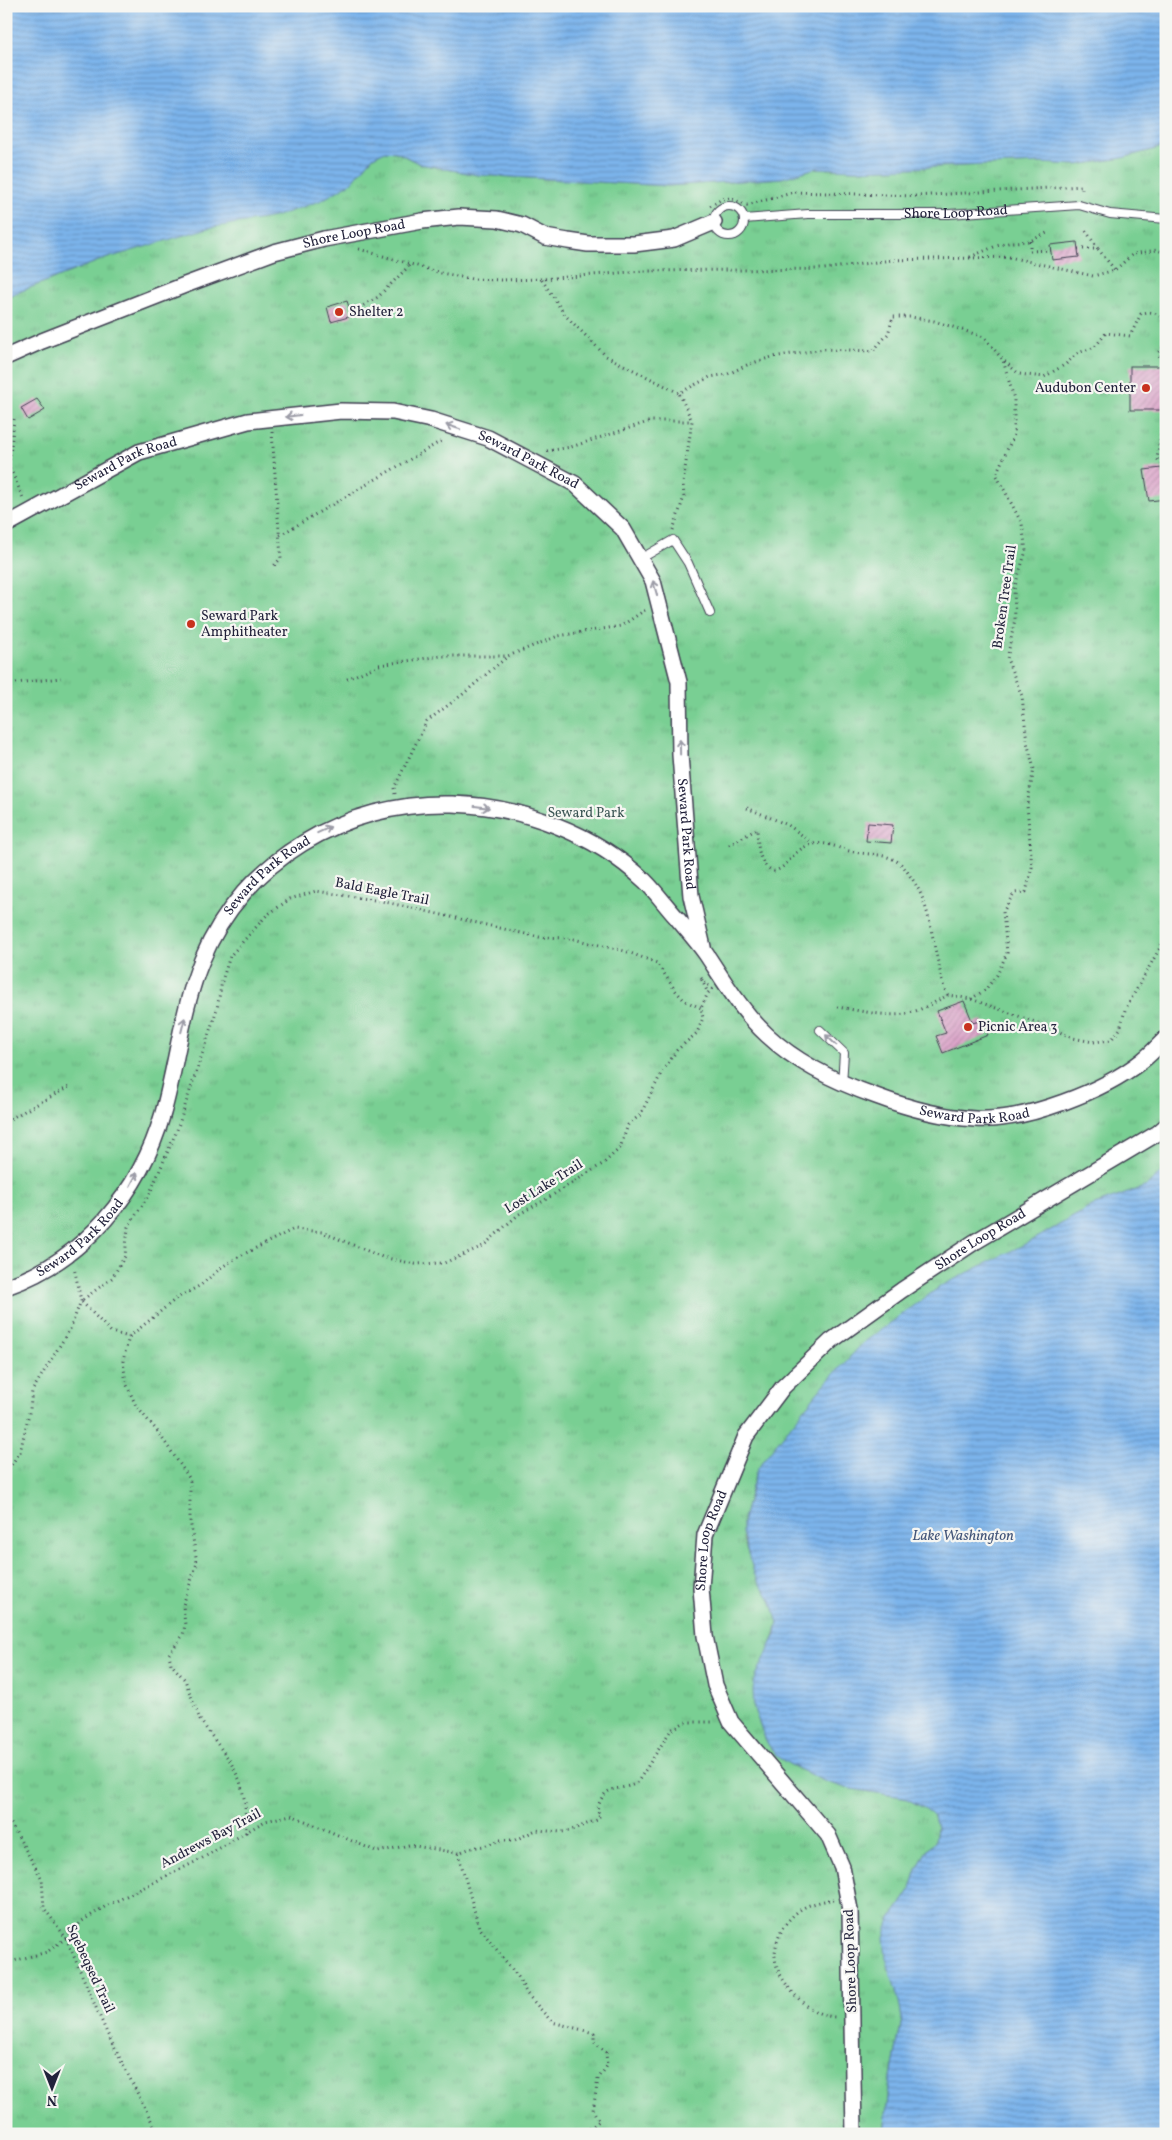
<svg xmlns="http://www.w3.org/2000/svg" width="1172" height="2140" viewBox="0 0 1172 2140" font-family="Vollkorn,serif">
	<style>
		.park { fill: url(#park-tufts); stroke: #4e7867 }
		.water { fill: url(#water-rules); stroke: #4f6b93 }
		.building { fill: url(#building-hatch) }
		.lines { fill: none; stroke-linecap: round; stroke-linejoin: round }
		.lane-casing { stroke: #414052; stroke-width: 10 }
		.street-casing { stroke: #414052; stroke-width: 18 }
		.path { stroke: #414052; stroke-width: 3; stroke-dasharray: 1 4; stroke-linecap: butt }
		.lane { stroke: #fff; stroke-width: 8 }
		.street { stroke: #fff; stroke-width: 15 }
		.oneway { stroke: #9c9ca7 }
		.poi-dot { fill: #c8321e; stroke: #f6f6f2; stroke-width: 2 }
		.labels { text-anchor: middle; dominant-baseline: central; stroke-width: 4.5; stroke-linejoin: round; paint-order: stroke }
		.street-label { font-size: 14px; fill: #22223b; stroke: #f6f6f2 }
		.poi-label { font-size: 14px; fill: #22223b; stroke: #f6f6f2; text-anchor: start }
		.park-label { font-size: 14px; fill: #3c5655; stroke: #f6f6f2 }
		.water-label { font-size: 15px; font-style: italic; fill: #425579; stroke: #f6f6f2 }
	</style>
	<defs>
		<pattern id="park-tufts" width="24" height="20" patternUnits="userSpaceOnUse" patternTransform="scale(1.25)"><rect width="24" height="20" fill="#79cf93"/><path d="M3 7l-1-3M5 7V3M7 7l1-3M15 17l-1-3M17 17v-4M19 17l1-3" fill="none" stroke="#68b180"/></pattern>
		<pattern id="water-rules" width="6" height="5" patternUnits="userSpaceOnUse" patternTransform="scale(1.25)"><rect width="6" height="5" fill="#7cb4eb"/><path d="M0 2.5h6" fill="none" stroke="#6592c0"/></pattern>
		<pattern id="building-hatch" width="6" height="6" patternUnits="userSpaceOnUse" patternTransform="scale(1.25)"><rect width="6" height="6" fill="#dba2c8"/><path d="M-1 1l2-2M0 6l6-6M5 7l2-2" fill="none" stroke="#b184a4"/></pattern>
	</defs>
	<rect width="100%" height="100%" fill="#f6f6f2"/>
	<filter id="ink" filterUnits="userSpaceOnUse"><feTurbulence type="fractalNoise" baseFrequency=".02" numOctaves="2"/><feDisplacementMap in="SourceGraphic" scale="10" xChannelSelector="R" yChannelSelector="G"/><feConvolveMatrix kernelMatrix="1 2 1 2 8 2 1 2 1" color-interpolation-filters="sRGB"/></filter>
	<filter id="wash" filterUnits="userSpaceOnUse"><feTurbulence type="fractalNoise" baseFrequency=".0096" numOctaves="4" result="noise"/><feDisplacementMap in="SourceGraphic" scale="20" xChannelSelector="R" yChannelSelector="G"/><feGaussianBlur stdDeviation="1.12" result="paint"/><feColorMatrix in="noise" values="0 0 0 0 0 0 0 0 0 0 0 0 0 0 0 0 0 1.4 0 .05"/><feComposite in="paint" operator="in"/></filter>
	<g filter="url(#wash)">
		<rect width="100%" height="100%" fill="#efead5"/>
		<!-- park -->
		<polygon class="park" points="1166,146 1166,1168 1147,1186 1092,1206 1035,1239 756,1472 742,1523 743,1540 759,1583 772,1602 778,1623 770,1650 756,1676 754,1709 766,1741 789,1764 824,1781 846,1788 903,1797 926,1809 934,1817 937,1828 935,1842 926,1852 917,1869 911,1889 890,1920 902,2019 889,2088 884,2134 6,2134 6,297 101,260 351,183 373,157 384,151 396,152 420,164 478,175 668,186 782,178 816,168 855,170 1041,163 1077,165 1122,158"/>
		<!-- water -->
		<g class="water">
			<polygon points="6,6 1166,6 1166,146 1122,158 1077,165 1041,163 855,170 816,168 782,178 668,186 478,175 420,164 397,152 385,151 373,157 351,183 322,200 274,217 208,228 151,245 101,260 6,297"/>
			<polygon points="1166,1168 1166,2134 884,2134 889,2088 902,2019 899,2002 886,1958 884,1937 890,1920 911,1889 917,1869 926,1852 935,1842 937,1828 934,1817 926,1809 903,1797 846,1788 824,1781 789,1764 776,1756 766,1741 754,1709 753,1689 756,1676 776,1634 778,1623 772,1602 759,1583 754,1573 742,1533 742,1523 756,1472 764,1459 823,1386 863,1343 941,1286 1035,1239 1092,1206 1147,1186"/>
		</g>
		<g id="blocks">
			<!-- building -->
			<g class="building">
				<polygon points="1077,242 1079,257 1052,260 1050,245"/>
				<polygon points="347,301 352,316 331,322 327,307"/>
				<rect x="1130" y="366" width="36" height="44"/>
				<polygon points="37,399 45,410 28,420 21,408"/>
				<polygon points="1162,468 1166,499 1149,501 1144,470"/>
				<polygon points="868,823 893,825 891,843 866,841"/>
				<polygon points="964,1001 973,1023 982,1020 988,1035 943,1053 936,1036 946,1033 937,1011"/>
			</g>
		</g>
	</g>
	<g filter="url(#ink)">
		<use href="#blocks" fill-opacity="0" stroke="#414052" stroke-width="1"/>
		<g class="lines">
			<defs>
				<g id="lane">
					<circle cx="729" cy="221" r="15"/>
					<path id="s1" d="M744 219 808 214H949L1079 205 1110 214 1166 219"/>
					<polyline points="640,559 673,540 688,563 710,613"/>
					<polyline points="820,1030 844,1053 842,1084"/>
				</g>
				<g id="street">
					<path id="s2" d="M6 357 42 341 185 285 274 252 324 239 422 221 459 217 497 219 522 225 545 237 568 241 588 244H634L674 239 714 222"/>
					<path id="s3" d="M6 525 139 452 248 421 341 411 393 412 431 420 488 438 575 484 623 529 653 581 679 682 680 755 691 896 703 947"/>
					<path id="s4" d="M6 1287C84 1260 141 1191 163 1113 177 1063 182 1008 202 960 243 860 346 801 452 804 522 806 594 833 645 881 656 892 666 906 676 917 686 929 697 941 706 954 724 981 742 1012 767 1035 798 1064 836 1082 876 1096 908 1108 940 1117 975 1119 1025 1122 1104 1091 1143 1060 1151 1054 1158 1046 1166 1038"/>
					<path id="s5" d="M854 2134 850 1910 842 1867 828 1835 731 1722 715 1685 705 1636 701 1588 705 1535 746 1436 783 1387 831 1341 902 1290 973 1243 1158 1133 1166 1126"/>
				</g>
			</defs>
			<!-- lane casing -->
			<use href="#lane" class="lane-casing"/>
			<!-- street casing -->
			<use href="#street" class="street-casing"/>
			<!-- path -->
			<g class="path">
				<polyline points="710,206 722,199 730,198 747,205 796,192 915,196 1082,186 1082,190"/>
				<polyline points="1086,231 1098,249"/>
				<polyline points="1030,241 1030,251 1051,250"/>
				<polyline points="359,249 441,273 472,279 500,280 542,279 643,271 824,269 892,260 1009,257 1093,276 1115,270 1133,254 1157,250 1166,253"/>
				<polyline points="1078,249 1098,249 1115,270"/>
				<polyline points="970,257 996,246 1012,242 1030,241 1047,233"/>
				<path d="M542 280 565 315 606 356 679 393 710 377 728 374 749 364 772 357 825 349 873 351 888 334 893 317H911L934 321 984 337 1002 359 1019 374 1044 377 1066 364 1078 353 1095 347 1106 333 1130 336 1141 314C1153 309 1161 315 1166 327"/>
				<polyline points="359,308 378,297 410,265"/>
				<polyline points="1163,366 1158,352 1166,345"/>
				<polyline points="1165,379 1165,398"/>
				<polyline points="1164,410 1157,459 1165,466"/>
				<polyline points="14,419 9,465 23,498"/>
				<polyline points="272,432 281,558 272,568"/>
				<polyline points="547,451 571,447 651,421 692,421"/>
				<polyline points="1165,466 1166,475"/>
				<polyline points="1166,508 1162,513 1166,537"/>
				<polyline points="673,530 684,497 683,483 692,421 679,393"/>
				<polyline points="280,535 443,440"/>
				<polyline points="347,679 379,665 441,656 507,656"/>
				<polyline points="6,684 61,678"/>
				<polyline points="395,794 394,788 427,721 463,694 508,656 558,636 621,626 645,610"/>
				<polyline points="747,808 788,825 813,843"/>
				<path d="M729 845 757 829C758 844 757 865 774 871 789 868 792 848 814 844 828 841 841 850 854 852 869 855 885 853 898 862 903 865 907 871 910 876 930 902 931 936 939 966 941 976 942 986 948 995L971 999 1046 1026 1073 1038 1093 1042 1111 1040 1120 1029 1125 1010 1166 937"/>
				<polygon points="701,978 712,989 708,993"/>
				<polyline points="971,999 985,990 997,975 1007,953 1003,912 1014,893 1026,892 1032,867 1027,805 1034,769 1027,742 1022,696 1007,659 1015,619 1014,589 1026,551 1022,524 996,474 1014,435 1014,399 1003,360"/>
				<path d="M837 1007C858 1010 883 1017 905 1014 920 1011 935 1002 948 995"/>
				<polyline points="6,1121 69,1087"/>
				<polyline points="129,1337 177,1298 201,1285 222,1267 238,1257 294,1229 322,1232 382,1257 415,1264 444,1263 483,1246 519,1214 543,1201 604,1163 620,1148 628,1125 640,1115 662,1072 677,1050 697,1033 703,1018 701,1008 708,993"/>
				<polyline points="6,1473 20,1452 30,1409 32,1391 70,1329 81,1301 74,1267"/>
				<polyline points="6,1815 42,1879 44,1908 66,1938 107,2033 158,2134"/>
				<polyline points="246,1833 245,1802 240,1781 230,1761 200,1720 185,1680 171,1664 169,1654 183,1635 185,1625 183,1605 197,1563 190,1520 190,1479 158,1432 136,1406 126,1383 123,1361 129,1337 111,1332 81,1301 112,1278 125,1256 128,1227 150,1193 177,1130 217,1009 222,981 230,956 267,915 290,899 316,891 381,901 539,937 569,938 625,951 657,963 675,990 685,1001 701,1008"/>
				<polyline points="458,1853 479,1927 518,1977 527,1994 552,2022 594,2033 594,2042 606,2052 607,2066 598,2079 593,2110 599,2121 583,2134"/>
				<path d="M834 1899C824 1901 813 1903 805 1907 788 1916 776 1935 775 1954 774 1969 787 1987 797 1997 807 2008 822 2017 837 2017"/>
				<path d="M6 1963 47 1952 66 1938 82 1921 106 1906 201 1859 265 1821 291 1815 378 1852 409 1845 458 1853 471 1848 484 1846 500 1840H515L536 1830 561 1832 569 1831 597 1820 600 1815 597 1810C605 1782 616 1793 637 1783L671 1730 685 1722H715"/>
			</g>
			<!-- lane -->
			<use href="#lane" class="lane"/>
			<!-- street -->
			<use href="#street" class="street"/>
		</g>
		<!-- one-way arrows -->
		<defs><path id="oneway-shaft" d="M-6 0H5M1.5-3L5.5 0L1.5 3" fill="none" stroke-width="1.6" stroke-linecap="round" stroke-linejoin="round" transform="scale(1.25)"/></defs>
		<g class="oneway">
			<use href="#oneway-shaft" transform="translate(293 416) rotate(173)"/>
			<use href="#oneway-shaft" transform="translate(453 427) rotate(-162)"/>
			<use href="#oneway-shaft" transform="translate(655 588) rotate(-106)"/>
			<use href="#oneway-shaft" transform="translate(680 747) rotate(-91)"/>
			<use href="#oneway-shaft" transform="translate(482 807) rotate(7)"/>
			<use href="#oneway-shaft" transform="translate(324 830) rotate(-25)"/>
			<use href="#oneway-shaft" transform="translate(183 1025) rotate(-76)"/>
			<use href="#oneway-shaft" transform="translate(831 1040) rotate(-136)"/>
			<use href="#oneway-shaft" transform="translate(134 1179) rotate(-62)"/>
		</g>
	</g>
	<!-- markers -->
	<g class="poi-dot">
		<circle cx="339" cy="312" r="5"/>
		<circle cx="1146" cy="388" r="5"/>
		<circle cx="191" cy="624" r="5"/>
		<circle cx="968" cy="1027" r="5"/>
	</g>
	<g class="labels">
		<!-- street labels -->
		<g class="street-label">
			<text stroke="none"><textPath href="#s1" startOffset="212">Shore Loop Road</textPath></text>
			<text stroke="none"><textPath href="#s2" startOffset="370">Shore Loop Road</textPath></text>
			<text stroke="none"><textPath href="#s3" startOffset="555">Seward Park Road</textPath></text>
			<text stroke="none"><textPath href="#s3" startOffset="135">Seward Park Road</textPath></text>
			<text transform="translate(1005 597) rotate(-82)">Broken Tree Trail</text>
			<text stroke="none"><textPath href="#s3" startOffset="990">Seward Park Road</textPath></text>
			<text stroke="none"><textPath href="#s4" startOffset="510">Seward Park Road</textPath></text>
			<text transform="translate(382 892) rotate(11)">Bald Eagle Trail</text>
			<text stroke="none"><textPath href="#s4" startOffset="1351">Seward Park Road</textPath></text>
			<text transform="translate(544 1187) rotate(-32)">Lost Lake Trail</text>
			<text stroke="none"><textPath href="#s4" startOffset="90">Seward Park Road</textPath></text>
			<text stroke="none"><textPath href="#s5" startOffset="1059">Shore Loop Road</textPath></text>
			<text stroke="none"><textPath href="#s5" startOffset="639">Shore Loop Road</textPath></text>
			<text transform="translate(211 1839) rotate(-28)">Andrews Bay Trail</text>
			<text transform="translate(851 1961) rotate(-92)">Shore Loop Road</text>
			<text transform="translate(90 1969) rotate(65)">Sqebeqsed Trail</text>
		</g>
		<!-- poi labels -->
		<g class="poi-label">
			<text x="349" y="312">Shelter 2</text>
			<text x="1136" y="388" text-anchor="end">Audubon Center</text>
			<text x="201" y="616">Seward Park<tspan x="201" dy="16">Amphitheater</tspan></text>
			<text x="978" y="1027">Picnic Area 3</text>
		</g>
		<!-- park labels -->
		<g class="park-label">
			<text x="586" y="813">Seward Park</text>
		</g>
		<!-- water labels -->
		<g class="water-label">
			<text x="963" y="1536">Lake Washington</text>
		</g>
	</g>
	<!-- margin -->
	<rect width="1172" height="2140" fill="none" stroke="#f6f6f2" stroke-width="25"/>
	<!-- north arrow -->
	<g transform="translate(52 2088) rotate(180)" stroke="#f6f6f2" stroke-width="4" paint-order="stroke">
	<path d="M0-4L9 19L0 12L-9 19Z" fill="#22223b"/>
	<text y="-8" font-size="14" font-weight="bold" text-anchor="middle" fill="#22223b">N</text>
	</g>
</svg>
